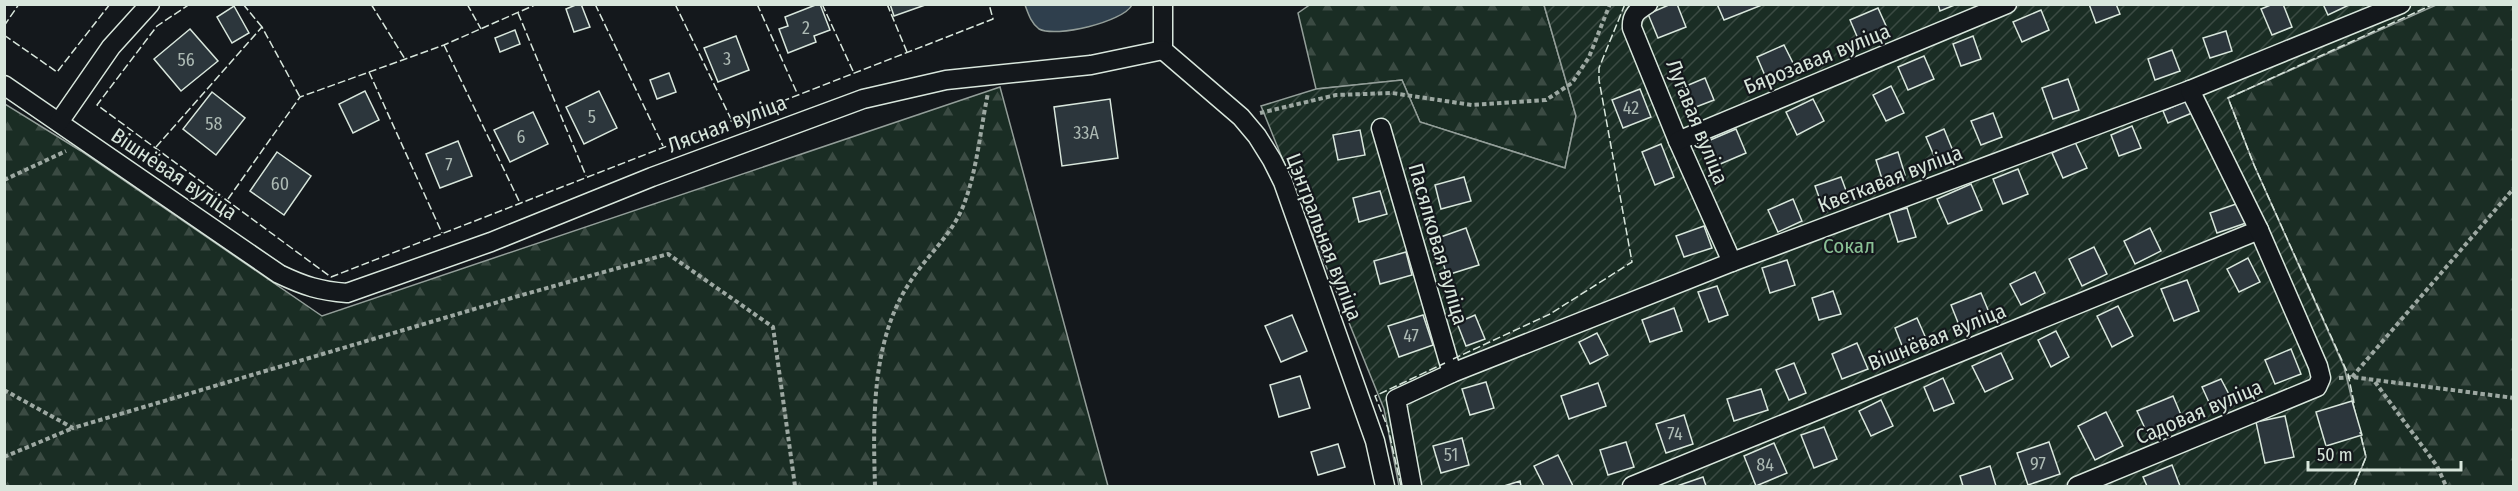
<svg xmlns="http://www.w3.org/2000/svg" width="2518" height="491" viewBox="0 0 2518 491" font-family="'Fira Sans Condensed',sans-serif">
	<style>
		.forest { fill: url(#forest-firs); stroke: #939e99; stroke-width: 1.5 }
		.garden { fill: url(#garden-furrows); stroke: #939e99; stroke-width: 1.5 }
		.water { fill: #2f3f4d; stroke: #939e99; stroke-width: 1.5 }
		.building { fill: #2c363c; stroke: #d8e6dc; stroke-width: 1.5 }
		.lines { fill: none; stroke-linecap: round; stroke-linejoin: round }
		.street-casing { stroke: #d8e6dc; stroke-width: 21 }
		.path { stroke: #9da8a2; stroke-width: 4; stroke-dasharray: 4.5 3; stroke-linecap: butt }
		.street { stroke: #14181c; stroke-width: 18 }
		.fence { stroke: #d8e6dc; stroke-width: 1.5; stroke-dasharray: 8 3; stroke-linecap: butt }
		.labels { text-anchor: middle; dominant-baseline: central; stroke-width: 4.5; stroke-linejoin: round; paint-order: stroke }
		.number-label { font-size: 18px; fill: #adbab4 }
		.street-label { font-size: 21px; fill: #d8e6dc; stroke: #14181c }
		.park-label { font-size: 21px; fill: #8ac095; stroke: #14181c }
	</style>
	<defs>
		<pattern id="forest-firs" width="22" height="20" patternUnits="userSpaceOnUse" patternTransform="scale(1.5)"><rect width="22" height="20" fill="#1a2d24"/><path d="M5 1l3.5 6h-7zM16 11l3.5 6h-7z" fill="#3b4b43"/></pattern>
		<pattern id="garden-furrows" width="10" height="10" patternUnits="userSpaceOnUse" patternTransform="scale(1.5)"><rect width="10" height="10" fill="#1a2d24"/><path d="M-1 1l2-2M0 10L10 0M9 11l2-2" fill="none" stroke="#3b4b43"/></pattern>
	</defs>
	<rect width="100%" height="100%" fill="#14181c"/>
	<!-- forest -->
	<g class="forest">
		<polygon points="1311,4 1544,5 1576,116 1565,168 1420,122 1402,80 1316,89 1298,13"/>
		<polygon points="2434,5 2513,5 2513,486 2354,486 2366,457 2344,367 2254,165 2228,98"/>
		<polygon points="1000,87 1108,486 5,486 5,104 81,151 322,316"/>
	</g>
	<!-- garden -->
	<polygon class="garden" points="1544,5 2436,5 2228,98 2254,165 2344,367 2366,457 2354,486 1399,486 1384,409 1261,106 1316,89 1402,80 1420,122 1565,168 1576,116"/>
	<!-- water -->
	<path class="water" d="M1025 5V4L1132 5C1123 22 1056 38 1039 29 1031 23 1028 13 1025 5Z"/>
	<!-- building -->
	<g class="building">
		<polygon points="578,4 581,4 590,27 574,32 566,9"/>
		<polygon points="818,4 820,4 830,30 814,36 816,42 788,53 779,29 788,26 785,17"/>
		<polygon points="890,4 928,4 894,16"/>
		<polygon points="1671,4 1677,4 1686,27 1658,38 1648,14"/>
		<polygon points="1717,4 1762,4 1762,5 1724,20"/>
		<polygon points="1938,4 1957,4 1940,11"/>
		<polygon points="2089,4 2116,4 2120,14 2096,23"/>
		<polygon points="2273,4 2283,4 2292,27 2272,35 2261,9"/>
		<polygon points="2323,4 2351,4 2328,15"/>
		<polygon points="234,6 249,33 232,43 217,17"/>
		<polygon points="1878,8 1887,28 1859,41 1850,20"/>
		<polygon points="2041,10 2049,30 2022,42 2013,22"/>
		<polygon points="190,29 218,61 181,91 154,59"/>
		<polygon points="515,30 520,44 500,52 495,38"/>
		<polygon points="2226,31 2232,51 2210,58 2203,38"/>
		<polygon points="736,36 749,70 718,82 704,48"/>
		<polygon points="1973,36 1981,59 1961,66 1953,44"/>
		<polygon points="1784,45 1794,65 1766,78 1757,57"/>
		<polygon points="2172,50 2180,71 2155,80 2148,59"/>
		<polygon points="1924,56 1934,79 1908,90 1898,67"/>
		<polygon points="669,73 676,92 657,99 650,80"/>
		<polygon points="1705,78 1714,100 1688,110 1679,89"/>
		<polygon points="2068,79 2079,110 2053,119 2042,88"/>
		<polygon points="1891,86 1904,113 1886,121 1873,95"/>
		<polygon points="1640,89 1651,117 1623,128 1612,100"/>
		<polygon points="365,91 379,120 353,133 339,104"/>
		<polygon points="599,91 617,128 584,144 566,107"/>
		<polygon points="212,92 245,118 216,155 183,129"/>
		<polygon points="1110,99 1118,158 1062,166 1054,107"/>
		<polygon points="1813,99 1824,121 1797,135 1786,112"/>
		<polygon points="2186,101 2192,113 2168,123 2163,111"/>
		<polygon points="533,112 548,144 510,162 494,130"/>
		<polygon points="1993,113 2002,137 1981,145 1971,121"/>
		<polygon points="2132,126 2141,148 2119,156 2111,135"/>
		<polygon points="1736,129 1746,153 1718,165 1708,141"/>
		<polygon points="1944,129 1953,151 1935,158 1926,137"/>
		<polygon points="1360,130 1365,155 1338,160 1333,135"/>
		<polygon points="458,141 472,176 440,188 426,154"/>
		<polygon points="2075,142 2087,168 2063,178 2052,153"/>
		<polygon points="1661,144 1674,177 1655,185 1642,152"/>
		<polygon points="277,152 311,176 284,215 250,191"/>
		<polygon points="1898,152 1905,175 1883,182 1876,160"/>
		<polygon points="2018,169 2028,194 2003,204 1993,179"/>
		<polygon points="1464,177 1471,201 1441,209 1435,185"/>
		<polygon points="1841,177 1850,201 1824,211 1815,186"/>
		<polygon points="1971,184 1982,210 1948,224 1937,199"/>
		<polygon points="1380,191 1387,214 1359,222 1353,198"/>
		<polygon points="1793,199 1802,221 1778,232 1768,210"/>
		<polygon points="2239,203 2246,223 2217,233 2210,213"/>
		<polygon points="1907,208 1916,237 1898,242 1889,213"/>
		<polygon points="1704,226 1712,248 1684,257 1676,236"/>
		<polygon points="1466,228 1479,265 1447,275 1435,239"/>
		<polygon points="2150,228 2161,251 2135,264 2124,241"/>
		<polygon points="2094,247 2107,274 2082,286 2069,259"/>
		<polygon points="1406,252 1412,275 1380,284 1374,261"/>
		<polygon points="2248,258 2260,282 2239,292 2227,269"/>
		<polygon points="1787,260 1795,285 1770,293 1762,268"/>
		<polygon points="2035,272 2045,293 2021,305 2010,284"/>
		<polygon points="2187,280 2199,311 2174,321 2161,289"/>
		<polygon points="1717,286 1728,315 1709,322 1698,292"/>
		<polygon points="1833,291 1841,314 1819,320 1812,298"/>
		<polygon points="1981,293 1991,317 1961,330 1951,305"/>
		<polygon points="2118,306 2133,336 2112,347 2097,316"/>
		<polygon points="1674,308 1682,331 1650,342 1642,320"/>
		<polygon points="1292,315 1307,351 1281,362 1265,326"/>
		<polygon points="1423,315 1433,345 1399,357 1388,326"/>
		<polygon points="1475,315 1485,339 1466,346 1457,323"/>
		<polygon points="1917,318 1928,343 1905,353 1895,328"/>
		<polygon points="2056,331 2069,357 2051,367 2038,340"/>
		<polygon points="1597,333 1608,355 1590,364 1579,342"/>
		<polygon points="1857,343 1868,369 1842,379 1832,354"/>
		<polygon points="2291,349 2301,374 2275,384 2265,360"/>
		<polygon points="2001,353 2013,379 1985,392 1972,366"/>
		<polygon points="1794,363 1806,393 1789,400 1776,370"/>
		<polygon points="1300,376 1310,408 1279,417 1270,385"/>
		<polygon points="1943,378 1954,403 1934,411 1924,387"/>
		<polygon points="2221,379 2233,402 2213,411 2202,387"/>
		<polygon points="1486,382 1494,408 1470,415 1462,389"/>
		<polygon points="1598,383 1606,406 1569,419 1561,396"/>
		<polygon points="1761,389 1768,410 1734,421 1727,399"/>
		<polygon points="2173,396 2184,422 2149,437 2137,411"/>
		<polygon points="1881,400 1893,426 1871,436 1859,411"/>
		<polygon points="2352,401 2362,435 2326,446 2316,412"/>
		<polygon points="2106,412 2123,446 2095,460 2078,426"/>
		<polygon points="1684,415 1693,444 1666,453 1656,424"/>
		<polygon points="2285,416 2294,457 2265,463 2256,422"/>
		<polygon points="1824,427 1837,459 1814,468 1801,435"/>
		<polygon points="1462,438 1469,465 1441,473 1433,446"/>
		<polygon points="1626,442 1634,467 1608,475 1600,450"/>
		<polygon points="2049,442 2060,474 2028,485 2017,453"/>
		<polygon points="1774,443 1787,473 1756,486 1744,456"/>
		<polygon points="1338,444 1345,467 1318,475 1311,452"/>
		<polygon points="1558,455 1573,486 1544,486 1534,466"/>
		<polygon points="2172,465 2180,486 2147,486 2143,477"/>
		<polygon points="1990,466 1996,486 1963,486 1960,476"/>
		<polygon points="1703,477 1706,486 1677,486"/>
		<polygon points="1520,481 1521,486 1504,486"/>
	</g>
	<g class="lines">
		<defs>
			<g id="street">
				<polyline points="1163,4 1163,50 1241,117 1257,136 1272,160 1283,182 1375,441 1385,486"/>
				<path d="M1648 4C1637 11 1631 15 1632 28L1678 141 1732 262"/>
				<path d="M4 85 279 274C304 286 320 291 347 293L491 242 652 177 863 99 946 80 1091 65 1163 50"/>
				<polyline points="59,122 111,47 150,4"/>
				<polyline points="1381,128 1452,373"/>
				<polyline points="1678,141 2007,4"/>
				<polyline points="1412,486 1396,399 1452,373 1732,262 2190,90 2401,4"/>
				<polyline points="1632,486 2259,230"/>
				<polyline points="2077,486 2317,387 2321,378 2318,366 2259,230 2190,90"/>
			</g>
		</defs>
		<!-- street casing -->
		<use href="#street" class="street-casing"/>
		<!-- path -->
		<g class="path">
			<polyline points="1260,113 1336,95 1392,93 1472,105 1546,100 1572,83 1589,57 1610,4"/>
			<polyline points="4,180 66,151"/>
			<polyline points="2352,377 2514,188"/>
			<polyline points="2339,378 2352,377 2514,398"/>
			<polyline points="2375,382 2437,466 2446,486"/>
			<polyline points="4,390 73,428 515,297 668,254 773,327 795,486"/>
			<polyline points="4,457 73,428"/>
			<path d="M875 486C873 419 871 338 912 279 928 255 950 236 962 209 977 173 980 131 988 93"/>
		</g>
		<!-- street -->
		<use href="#street" class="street"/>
		<!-- fence -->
		<g class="fence">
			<polyline points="190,4 157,26 97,105 331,277 993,19 989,4"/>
			<polyline points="243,4 262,27"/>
			<polyline points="371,4 405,59"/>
			<polyline points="467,4 481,29"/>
			<polyline points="595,4 663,146"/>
			<polyline points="675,4 731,119"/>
			<polyline points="757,4 797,93"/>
			<polyline points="822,4 853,71"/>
			<polyline points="887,4 907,52"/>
			<polyline points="518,13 586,176"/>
			<polyline points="4,26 19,4"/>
			<polyline points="4,35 57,72 110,4"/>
			<polyline points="444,45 520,203"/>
			<polyline points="369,72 442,233"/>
			<polyline points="156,147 262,27 300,97"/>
			<polyline points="228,199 300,97 444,45 537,4"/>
			<polyline points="1453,359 1550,314 1632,262 1599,80 1599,68 1625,4"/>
			<polyline points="2354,403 2348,374 2254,165 2228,98 2434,4"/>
			<polyline points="1401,486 1388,428 1375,396 1445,363"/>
			<polyline points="2354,486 2366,457 2360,432"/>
		</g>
	</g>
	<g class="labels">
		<!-- number labels -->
		<g class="number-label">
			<text x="806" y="28">2</text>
			<text x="727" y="59">3</text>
			<text x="186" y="60">56</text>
			<text x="1631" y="108">42</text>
			<text x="592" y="117">5</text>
			<text x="214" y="124">58</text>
			<text x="1086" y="133">33А</text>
			<text x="521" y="137">6</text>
			<text x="449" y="165">7</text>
			<text x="280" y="184">60</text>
			<text x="1411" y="336">47</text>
			<text x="1675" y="434">74</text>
			<text x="1451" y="455">51</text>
			<text x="2038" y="464">97</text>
			<text x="1765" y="465">84</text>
		</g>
		<!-- street labels -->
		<g class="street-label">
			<text transform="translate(1817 59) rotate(-22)">Бярозавая вуліца</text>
			<text transform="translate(1697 122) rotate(68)">Лугавая вуліца</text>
			<text transform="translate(727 124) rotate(-21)">Лясная вуліца</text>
			<text transform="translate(174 174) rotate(34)">Вішнёвая вуліца</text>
			<text transform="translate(1890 179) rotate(-21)">Кветкавая вуліца</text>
			<text transform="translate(1324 237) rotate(69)">Цэнтральная вуліца</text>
			<text transform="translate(1438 244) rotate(74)">Пасялковая вуліца</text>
			<text transform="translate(1937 337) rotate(-22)">Вішнёвая вуліца</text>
			<text transform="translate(2199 412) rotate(-23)">Садовая вуліца</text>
		</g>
		<!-- park labels -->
		<g class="park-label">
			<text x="1849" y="246">Сокал</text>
		</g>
	</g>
	<!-- border -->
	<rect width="2518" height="491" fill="none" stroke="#d8e6dc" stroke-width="12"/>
	<!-- scale -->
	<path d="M2308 461v9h153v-9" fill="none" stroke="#d8e6dc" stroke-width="3"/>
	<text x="2317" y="461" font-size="18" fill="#d8e6dc" stroke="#14181c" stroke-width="4.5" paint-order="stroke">50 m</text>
</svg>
